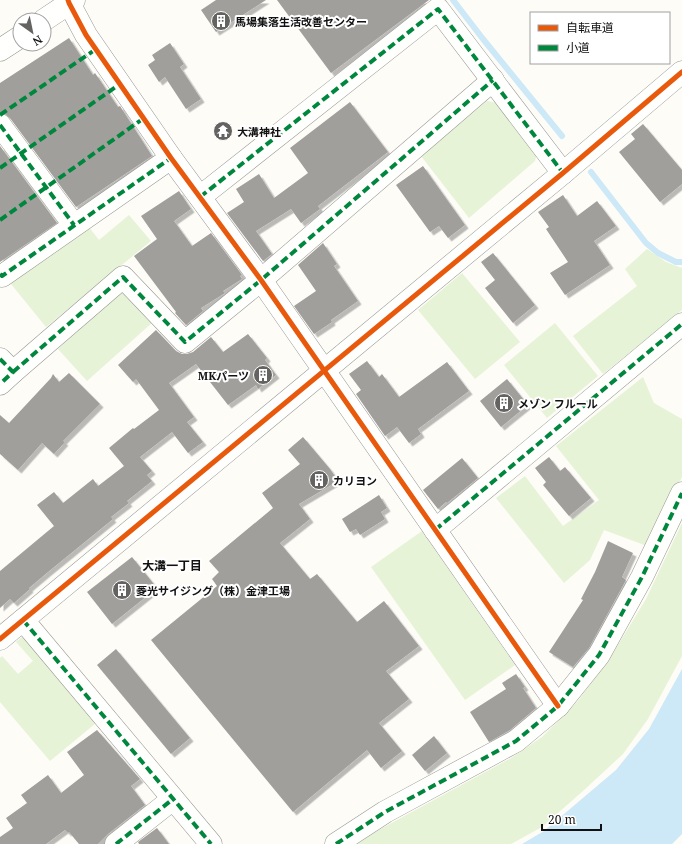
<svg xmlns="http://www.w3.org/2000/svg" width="682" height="844" viewBox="0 0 682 844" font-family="'Noto Serif','Noto Sans JP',serif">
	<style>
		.green { fill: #e7f3d7 }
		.water { fill: #cde8f7 }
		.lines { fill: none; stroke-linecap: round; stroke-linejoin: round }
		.stream { stroke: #cde8f7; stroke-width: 6 }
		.building { fill: #a19f9c; filter: url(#shadow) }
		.minor-casing { stroke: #979795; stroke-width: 23 }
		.minor { stroke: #fffffe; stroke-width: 22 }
		.quiet { stroke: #00873e; stroke-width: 4; stroke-dasharray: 8 4; stroke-linecap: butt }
		.cycleway-casing { stroke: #fff; stroke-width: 8 }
		.cycleway { stroke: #e8590c; stroke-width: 5 }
		.labels { text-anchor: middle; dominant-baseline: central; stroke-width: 4; stroke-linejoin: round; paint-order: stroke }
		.poi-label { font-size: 11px; font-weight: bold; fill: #111; stroke: #fff; text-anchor: start }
		.neighbourhood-label { font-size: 12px; font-weight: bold; fill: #111; stroke: #fff }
	</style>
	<defs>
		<filter id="shadow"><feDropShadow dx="3.5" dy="3.5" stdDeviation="0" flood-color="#0004"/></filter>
	</defs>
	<rect width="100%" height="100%" fill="#fdfcf7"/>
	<!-- green -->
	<g class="green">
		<polygon points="487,101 498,103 537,153 535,161 469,218 421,156"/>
		<polygon points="129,215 151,241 46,327 11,284 85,222 99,240"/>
		<polygon points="647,249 666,262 682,268 682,310 603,374 573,336 637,286 625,269"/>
		<polygon points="462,273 520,342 475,379 418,310"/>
		<polygon points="120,293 129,293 154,321 87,381 58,349"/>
		<polygon points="555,323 598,376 547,418 504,365"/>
		<polygon points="643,377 654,403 682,419 682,477 647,546 604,530 590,560 564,583 496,498 525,476 563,526 599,500 556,446"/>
		<polygon points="682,523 682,656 648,719 623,754 583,791 542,827 511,844 356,844 375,832 511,758 542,737 577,702 610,658 646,599"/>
		<polygon points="422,531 515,665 465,700 371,567"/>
		<polygon points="23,636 96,723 50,761 0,702 0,658 2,656 18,674 33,661 16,642"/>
	</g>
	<!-- water -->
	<polygon class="water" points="682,669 682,834 672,844 522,844 544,831 616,770 649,729"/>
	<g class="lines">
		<!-- stream -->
		<g class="stream">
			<polyline points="453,0 483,39 562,136"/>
			<polyline points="591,172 646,243 658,253 676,262 682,262"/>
		</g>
	</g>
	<!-- building -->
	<g class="building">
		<polygon points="216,0 266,0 216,32 201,10"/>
		<polygon points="277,0 429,0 331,73"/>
		<polygon points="69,38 93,75 95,73 118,107 120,106 152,156 76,207 10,118 5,114 0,113 0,83"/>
		<polygon points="170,43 184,64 180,67 201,99 186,109 165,77 159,82 148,65 155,60 152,55"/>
		<polygon points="350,102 388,152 318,206 320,209 301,223 291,209 256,231 272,254 263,261 227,213 244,202 236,189 259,174 274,198 308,173 290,148"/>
		<polygon points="643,124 682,170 682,184 660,202 619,152 635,139 631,134"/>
		<polygon points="0,146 57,223 0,262"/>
		<polygon points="423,166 465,225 448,238 439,226 430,232 396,185"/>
		<polygon points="179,191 191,209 174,221 192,246 211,233 242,275 240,276 242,279 223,291 225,293 201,308 203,311 186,325 175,313 176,312 134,256 157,239 141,216"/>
		<polygon points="563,195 577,216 597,201 616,226 594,241 610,265 565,295 550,273 568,262 546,229 549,227 538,212"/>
		<polygon points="323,243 337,264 334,266 358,301 331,320 332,322 314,334 294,306 316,291 298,265"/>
		<polygon points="493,253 535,305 513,323 485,288 495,280 481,262"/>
		<polygon points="156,330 176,351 182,354 187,354 193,352 211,337 223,352 248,334 267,358 265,360 276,375 258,389 256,385 228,405 196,364 169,383 194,417 187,422 203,442 188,453 172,432 140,457 152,471 147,475 152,481 127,501 129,503 111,517 113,519 48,572 29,588 30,589 14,603 10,599 0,608 0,571 54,526 37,505 54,492 63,503 93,479 98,486 124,466 109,448 133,428 134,429 159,410 136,379 133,382 118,365"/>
		<polygon points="367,361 379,377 382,374 399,397 447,362 469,391 418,429 421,434 409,443 397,427 385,436 356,394 361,390 349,374"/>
		<polygon points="69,373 100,404 63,441 65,442 54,454 42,443 18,470 0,454 0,415 9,423 51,378 53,374 59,382"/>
		<polygon points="507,379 528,405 501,427 480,401"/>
		<polygon points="303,437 330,469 338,481 299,504 310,519 280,543 310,579 317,574 357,622 384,601 419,646 386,671 409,699 379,723 402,751 381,768 367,750 293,812 151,640 217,586 212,579 219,572 209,561 273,508 262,493 300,464 288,450"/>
		<polygon points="549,457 560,471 565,467 591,498 569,516 543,485 546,482 535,468"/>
		<polygon points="462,458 478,478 447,503 446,502 438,509 423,490"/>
		<polygon points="379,495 387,508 381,512 385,519 360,535 356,529 350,532 342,519"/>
		<polygon points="608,541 633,553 622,577 626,580 589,648 573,667 549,652 583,600 581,599 595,572"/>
		<polygon points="132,557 157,588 112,624 87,592"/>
		<polygon points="116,649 190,738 171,754 97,665"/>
		<polygon points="516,674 525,687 523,688 536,708 510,730 489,742 470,712 506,689 502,683"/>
		<polygon points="97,730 140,779 131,786 145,805 108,834 98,844 79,844 69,832 68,833 65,830 46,844 0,844 0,837 13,828 6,818 27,803 21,795 48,775 61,793 84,775 67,752"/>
		<polygon points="434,736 447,753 425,771 412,755"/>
		<polygon points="157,828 169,844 139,844 138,842"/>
	</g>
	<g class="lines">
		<defs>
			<g id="minor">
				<polyline points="68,0 69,3 86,35 171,158 261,280 558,706"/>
				<polyline points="44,20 74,0"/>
				<polyline points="0,50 20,37"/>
				<polyline points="0,125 74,225"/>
				<polyline points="200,197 438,9 563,173"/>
				<polyline points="2,276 171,158"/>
				<polyline points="0,359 13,372 0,384"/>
				<polyline points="13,372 123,277 185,342 261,280 493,80"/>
				<polyline points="435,530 682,324"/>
				<polyline points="23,620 211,844"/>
				<polyline points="0,639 563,173 682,72"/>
				<polyline points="116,844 173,799"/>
				<polyline points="336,844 385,812 516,741 558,706 599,655 642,577 682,493"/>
			</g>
		</defs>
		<!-- minor casing -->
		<use href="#minor" class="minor-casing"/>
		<!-- minor -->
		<use href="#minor" class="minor"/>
		<!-- quiet -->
		<g class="quiet">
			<polyline points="0,115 96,49"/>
			<polyline points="0,125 74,225"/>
			<polyline points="0,168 120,84"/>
			<polyline points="200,197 438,9 563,173"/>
			<polyline points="0,220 144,118"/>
			<polyline points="0,274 2,276 171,158"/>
			<polyline points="0,359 13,372 0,384"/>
			<polyline points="13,372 123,277 185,342 261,280 493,80"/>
			<polyline points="435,530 682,324"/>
			<polyline points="23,620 211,844"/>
			<polyline points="116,844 173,799"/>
			<polyline points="336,844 385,812 516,741 558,706 599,655 642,577 682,493"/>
		</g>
		<defs>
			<g id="cycleway">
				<polyline points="68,0 69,3 86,35 171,158 261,280 558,706"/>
				<polyline points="0,639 563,173 682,72"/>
			</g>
		</defs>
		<!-- cycleway casing -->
		<use href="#cycleway" class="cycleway-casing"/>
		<!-- cycleway -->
		<use href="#cycleway" class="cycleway"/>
	</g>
	<!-- icons -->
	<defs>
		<symbol id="building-disc" viewBox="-11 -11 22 22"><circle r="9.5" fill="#646362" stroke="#fff"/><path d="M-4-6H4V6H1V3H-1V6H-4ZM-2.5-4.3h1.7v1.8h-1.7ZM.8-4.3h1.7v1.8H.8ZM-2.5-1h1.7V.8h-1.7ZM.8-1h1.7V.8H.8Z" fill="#fff"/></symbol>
		<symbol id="temple-disc" viewBox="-11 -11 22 22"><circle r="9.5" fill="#646362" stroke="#fff"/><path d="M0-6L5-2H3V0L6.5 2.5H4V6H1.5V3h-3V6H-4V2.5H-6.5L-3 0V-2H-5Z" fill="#fff"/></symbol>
	</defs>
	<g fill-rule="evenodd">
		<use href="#building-disc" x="210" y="10" width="22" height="22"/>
		<use href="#temple-disc" x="212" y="120" width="22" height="22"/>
		<use href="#building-disc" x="252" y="364" width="22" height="22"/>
		<use href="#building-disc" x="493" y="392" width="22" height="22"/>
		<use href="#building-disc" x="308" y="469" width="22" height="22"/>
		<use href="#building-disc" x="111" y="579" width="22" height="22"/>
	</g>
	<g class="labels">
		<!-- poi labels -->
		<g class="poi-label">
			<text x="235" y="21">馬場集落生活改善センター</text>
			<text x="237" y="131">大溝神社</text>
			<text x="249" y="375" text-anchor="end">MKパーツ</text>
			<text x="518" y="403">メゾン フルール</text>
			<text x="333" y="480">カリヨン</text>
			<text x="136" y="590">菱光サイジング（株）金津工場</text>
		</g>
		<!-- neighbourhood labels -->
		<g class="neighbourhood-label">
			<text x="172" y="565">大溝一丁目</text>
		</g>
	</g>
	<!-- legend -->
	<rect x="530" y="12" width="140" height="52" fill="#ffffff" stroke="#a0a0a0"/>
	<rect x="538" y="25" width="20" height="6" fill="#e8590c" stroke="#a0a0a0"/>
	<text x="566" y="32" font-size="12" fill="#111111">自転車道</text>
	<rect x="538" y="45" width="20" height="6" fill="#00873e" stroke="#a0a0a0"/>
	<text x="566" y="52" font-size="12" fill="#111111">小道</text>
	<!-- north arrow -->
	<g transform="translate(32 32) rotate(147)"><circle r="19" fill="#ffffff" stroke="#a0a0a0"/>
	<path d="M0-3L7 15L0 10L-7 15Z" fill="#646362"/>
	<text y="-6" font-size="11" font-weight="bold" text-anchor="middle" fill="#111111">N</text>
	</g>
	<!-- scale -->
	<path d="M542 824v6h59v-6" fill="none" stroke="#111111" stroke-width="2"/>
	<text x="548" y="824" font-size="12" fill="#111111" stroke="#ffffff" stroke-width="3" paint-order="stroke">20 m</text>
</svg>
